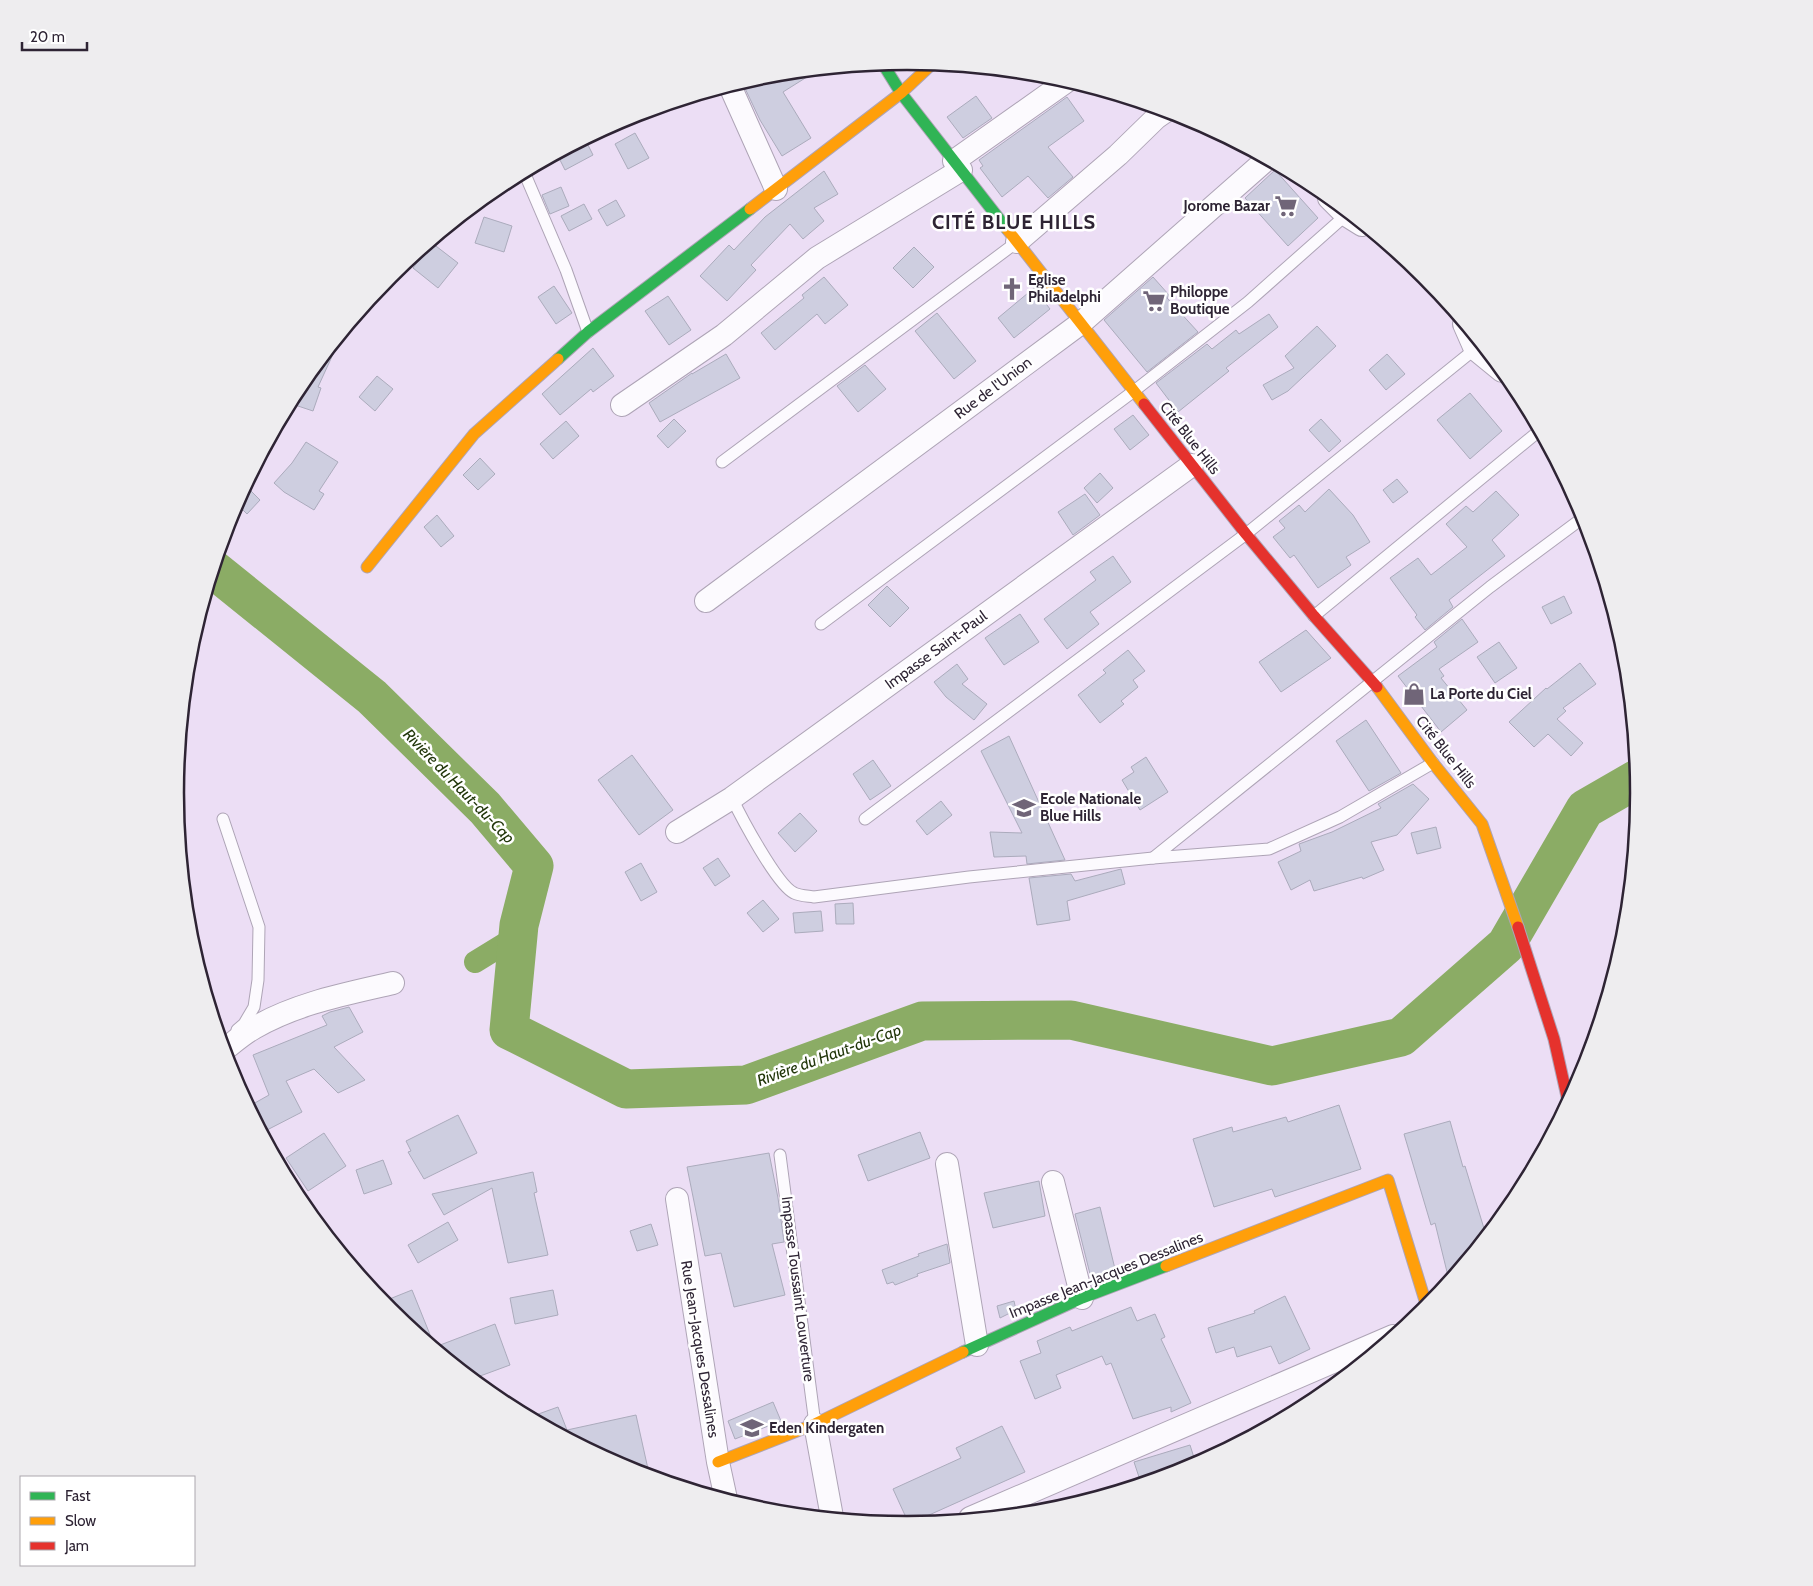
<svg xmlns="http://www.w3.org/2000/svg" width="1813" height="1586" viewBox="0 0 1813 1586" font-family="Cabin,sans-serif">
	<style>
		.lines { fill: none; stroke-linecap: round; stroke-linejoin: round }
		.canal { stroke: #8bac65; stroke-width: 22 }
		.river { stroke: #8bac65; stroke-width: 39 }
		.building { fill: #cecee0; stroke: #ababbc }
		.lane-casing { stroke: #aea4b6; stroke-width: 13 }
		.street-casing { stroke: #aea4b6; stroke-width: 24 }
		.fast-casing { stroke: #aea4b6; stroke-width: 13 }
		.slow-casing { stroke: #aea4b6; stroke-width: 13 }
		.jam-casing { stroke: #aea4b6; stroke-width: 13 }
		.lane { stroke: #fcfafe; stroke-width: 11 }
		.street { stroke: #fcfafe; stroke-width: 22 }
		.fast { stroke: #30b455; stroke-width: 11 }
		.slow { stroke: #ff9f0a; stroke-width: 11 }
		.jam { stroke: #e5322d; stroke-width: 11 }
		.labels { text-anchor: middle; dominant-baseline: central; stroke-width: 5; stroke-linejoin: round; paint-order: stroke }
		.poi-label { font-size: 15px; font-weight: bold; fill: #2e2434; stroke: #fff; text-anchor: start }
		.street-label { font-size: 15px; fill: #2e2434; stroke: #fff }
		.water-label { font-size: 16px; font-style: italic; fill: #21360a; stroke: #fff }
		.district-label { font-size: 20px; font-weight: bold; letter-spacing: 1px; fill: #2e2434; stroke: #fff }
		.rim { fill: none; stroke: #2e2434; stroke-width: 2.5 }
	</style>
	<rect width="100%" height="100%" fill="#ecdef5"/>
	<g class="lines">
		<!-- canal -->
		<polyline class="canal" points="475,962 519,935"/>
		<!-- river -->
		<polyline class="river" points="213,569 372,697 485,808 534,866 519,925 509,1030 626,1089 746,1085 922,1021 1071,1020 1272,1066 1401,1037 1506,945 1585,809 1637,779"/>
	</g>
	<!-- building -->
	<g class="building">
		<polygon points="818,70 783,92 811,138 782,156 760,120 742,82 764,75"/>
		<polygon points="976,96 992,118 963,138 947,117"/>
		<polygon points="1067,97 1084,121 1048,147 1073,177 1048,198 1028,176 1002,197 980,168 983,166 979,160"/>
		<polygon points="635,133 649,158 628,169 615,144"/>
		<polygon points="585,139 593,155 565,170 557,154"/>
		<polygon points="1275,170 1318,218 1288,246 1245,198"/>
		<polygon points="824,171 838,194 814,208 824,221 803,239 790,224 751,265 756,270 727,301 700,276 729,245 734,250 765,217"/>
		<polygon points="561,187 569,206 550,214 542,195"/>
		<polygon points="616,200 625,216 607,226 598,210"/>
		<polygon points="584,204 592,219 569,231 561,216"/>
		<polygon points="484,217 512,226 504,252 475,243"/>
		<polygon points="432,243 458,263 438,288 413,268"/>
		<polygon points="914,247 934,267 913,288 893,268"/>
		<polygon points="824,277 848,305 825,324 817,314 775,350 761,333 804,298 802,295"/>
		<polygon points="1153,277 1169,295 1167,298 1198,332 1147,372 1104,320"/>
		<polygon points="554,286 572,313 556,324 538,297"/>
		<polygon points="1034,288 1050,309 1014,338 998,318"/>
		<polygon points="668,296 691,330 669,345 645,311"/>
		<polygon points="937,313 976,361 954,379 915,331"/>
		<polygon points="1269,314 1278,327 1226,368 1229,371 1178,412 1156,383 1207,344 1212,349 1236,330 1239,334"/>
		<polygon points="1317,326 1336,346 1288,391 1272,400 1263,385 1294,368 1285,356"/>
		<polygon points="593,348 614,376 593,392 591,389 560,415 542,394"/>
		<polygon points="329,349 334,352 318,387 321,388 313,411 289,403 298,386"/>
		<polygon points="726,354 740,378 660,422 649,403 692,373 692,374"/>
		<polygon points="1387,354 1405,374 1386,390 1369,370"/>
		<polygon points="865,365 886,389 858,412 837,386"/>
		<polygon points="377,376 393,389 375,411 359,397"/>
		<polygon points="1470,393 1502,431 1470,459 1437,420"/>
		<polygon points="1133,415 1149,435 1130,450 1114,429"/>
		<polygon points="674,419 686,431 668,448 657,436"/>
		<polygon points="1321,419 1341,441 1329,452 1309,430"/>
		<polygon points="566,421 579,436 553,459 540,444"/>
		<polygon points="306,442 338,462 319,491 324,494 314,510 284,492 274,483 292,463"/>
		<polygon points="480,458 495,474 478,490 463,475"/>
		<polygon points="1100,473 1113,488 1097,503 1084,488"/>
		<polygon points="1397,479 1408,492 1393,503 1383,490"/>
		<polygon points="245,485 260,500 247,514 236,503"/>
		<polygon points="1329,489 1353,515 1370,542 1346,557 1351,565 1318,588 1294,555 1290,558 1273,537 1285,528 1279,521 1299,505 1305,512"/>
		<polygon points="1496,491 1519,515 1492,540 1505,556 1449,600 1453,607 1425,630 1415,617 1417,615 1390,578 1418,558 1431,575 1467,547 1446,524 1466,506 1473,512"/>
		<polygon points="1085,494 1100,515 1073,535 1058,512"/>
		<polygon points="437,515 454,536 441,547 424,527"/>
		<polygon points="1113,556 1131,582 1090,612 1099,624 1067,649 1044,619 1096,580 1090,572"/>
		<polygon points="887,586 909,608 890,627 868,605"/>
		<polygon points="1564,596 1572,613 1551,624 1542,607"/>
		<polygon points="1020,614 1039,642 1004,665 985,638"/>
		<polygon points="1462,619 1478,642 1439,669 1444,676 1441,678 1467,710 1441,732 1398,676 1437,647 1434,642"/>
		<polygon points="1306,630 1331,658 1281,692 1259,662"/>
		<polygon points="1499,642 1517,668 1495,683 1477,657"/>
		<polygon points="1128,650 1145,671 1133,680 1138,687 1121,701 1124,704 1100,723 1078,695 1106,673 1103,670"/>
		<polygon points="1580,663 1596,684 1563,708 1566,711 1557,719 1583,743 1571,756 1548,734 1534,747 1509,722 1546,688 1547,689"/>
		<polygon points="957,664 968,679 962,684 987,704 974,720 946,697 934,682"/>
		<polygon points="1366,720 1401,773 1369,791 1336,741"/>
		<polygon points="1009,736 1065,860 1027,864 1026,856 994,857 990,832 1022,833 981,751"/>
		<polygon points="632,755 673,810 639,835 598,780"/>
		<polygon points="1146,757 1168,792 1140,810 1122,780 1134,772 1131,767"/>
		<polygon points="873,760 891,786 870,800 853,774"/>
		<polygon points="1413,784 1429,799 1397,835 1371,842 1384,870 1363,879 1362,877 1314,891 1310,880 1291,890 1278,862 1301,851 1299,844 1332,832 1381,808 1378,804"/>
		<polygon points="941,801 952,815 927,835 916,821"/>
		<polygon points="800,813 817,831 795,852 778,833"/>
		<polygon points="1436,827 1441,848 1417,854 1411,833"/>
		<polygon points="718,858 730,876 715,886 703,868"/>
		<polygon points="641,863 657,892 641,901 625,872"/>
		<polygon points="1121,869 1125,884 1067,901 1070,920 1037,925 1029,878 1071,874 1075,881"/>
		<polygon points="763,900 779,919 763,932 747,913"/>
		<polygon points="853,903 854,924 836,924 835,904"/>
		<polygon points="821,911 823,931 795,933 793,913"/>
		<polygon points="349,1007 363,1032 334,1047 365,1080 338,1093 314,1069 286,1081 302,1112 267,1130 253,1104 269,1095 253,1055 327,1025 322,1016 330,1012"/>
		<polygon points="1339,1105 1361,1169 1275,1197 1272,1189 1214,1207 1193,1139 1232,1127 1233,1132 1286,1117 1288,1122"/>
		<polygon points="458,1115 477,1153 424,1179 408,1152 411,1151 406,1141"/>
		<polygon points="1450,1121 1463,1167 1465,1166 1486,1235 1449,1280 1435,1223 1431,1225 1404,1134"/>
		<polygon points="920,1132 930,1158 868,1181 858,1155"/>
		<polygon points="324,1133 346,1166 308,1191 286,1158"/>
		<polygon points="769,1153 778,1198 784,1242 772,1244 785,1295 734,1307 721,1253 705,1256 687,1167"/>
		<polygon points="383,1160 392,1184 364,1194 356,1170"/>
		<polygon points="533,1172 537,1192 534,1193 548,1255 508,1263 492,1188 444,1215 432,1194"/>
		<polygon points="1039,1181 1045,1216 993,1228 984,1193"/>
		<polygon points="1100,1207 1115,1269 1091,1278 1075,1214"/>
		<polygon points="448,1222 458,1240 418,1263 408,1245"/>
		<polygon points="651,1224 658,1245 637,1251 630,1231"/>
		<polygon points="947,1244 950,1263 917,1274 918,1276 895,1285 893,1282 887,1284 882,1270 919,1256 918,1254"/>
		<polygon points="412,1290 435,1347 495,1324 510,1365 472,1379 389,1310 382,1302"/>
		<polygon points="553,1290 558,1315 515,1324 510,1298"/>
		<polygon points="1285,1296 1310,1349 1279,1364 1271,1346 1237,1357 1234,1347 1216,1353 1208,1328 1255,1313 1254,1311"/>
		<polygon points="1014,1301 1016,1310 1000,1318 997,1306"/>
		<polygon points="1131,1307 1137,1321 1155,1314 1165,1337 1161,1339 1191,1403 1171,1412 1171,1407 1133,1419 1111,1363 1106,1365 1102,1356 1056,1375 1061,1388 1035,1399 1020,1361 1041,1353 1037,1341 1070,1327 1072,1331"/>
		<polygon points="773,1402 781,1421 735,1439 728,1421"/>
		<polygon points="558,1407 567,1430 636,1415 648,1469 636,1472 626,1469 530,1417"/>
		<polygon points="1002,1426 1025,1472 909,1524 893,1489 961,1458 956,1448"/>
		<polygon points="1190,1445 1196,1464 1186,1469 1141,1483 1134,1462"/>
	</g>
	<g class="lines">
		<defs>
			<g id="lane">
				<polyline points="524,172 566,270 588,332"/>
				<polyline points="722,462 1017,242"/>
				<polyline points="1314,616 1539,431"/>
				<polyline points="821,624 1134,391 1248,302 1346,215"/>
				<polyline points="1433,763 1340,817 1269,849 1153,858 1490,587 1584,517"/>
				<path d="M732 798C741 817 777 885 794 893 800 896 808 896 814 897L969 877 1153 858"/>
				<polyline points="223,819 259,927 258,980 254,1007 244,1024 237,1030"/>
				<polyline points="865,819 1246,534 1475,349"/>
				<polyline points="780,1155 815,1424"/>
			</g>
			<g id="street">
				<polyline points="730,86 776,189"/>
				<polyline points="954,161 1067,81"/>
				<polyline points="1329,198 1346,215 1362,225"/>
				<polyline points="1017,242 1118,155 1156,118 1166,111"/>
				<polyline points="1464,324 1475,349 1502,371"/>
				<polyline points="622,405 724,335 817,258 961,170"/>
				<polyline points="706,601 1081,323 1266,160"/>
				<polyline points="677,832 732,798 1192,465"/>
				<path d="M224 1050C233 1043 243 1034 254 1028 297 1003 346 994 393 983"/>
				<polyline points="947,1164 977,1345"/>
				<polyline points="1053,1182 1082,1298"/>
				<polyline points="677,1199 718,1462 726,1499"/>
				<polyline points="815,1424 832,1517"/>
				<polyline points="970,1518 1393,1336"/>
			</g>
			<g id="fast">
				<polyline points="883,64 901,93 1007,229"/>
				<polyline points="558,359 588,332 750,209"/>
				<polyline points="963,1352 1082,1298 1166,1266"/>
			</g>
			<g id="slow">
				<polyline points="750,209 901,93 932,64"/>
				<polyline points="1007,229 1144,404"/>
				<polyline points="367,567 474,434 558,359"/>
				<polyline points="1377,687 1433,763 1482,824 1518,927"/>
				<polyline points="1166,1266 1388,1180 1427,1307"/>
				<polyline points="718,1462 815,1424 963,1352"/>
			</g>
			<g id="jam">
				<polyline points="1144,404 1246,534 1314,616 1377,687"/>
				<polyline points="1518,927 1554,1039 1568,1101"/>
			</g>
		</defs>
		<!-- lane casing -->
		<use href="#lane" class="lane-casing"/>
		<!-- street casing -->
		<use href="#street" class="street-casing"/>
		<!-- fast casing -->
		<use href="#fast" class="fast-casing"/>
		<!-- slow casing -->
		<use href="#slow" class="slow-casing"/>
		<!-- jam casing -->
		<use href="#jam" class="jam-casing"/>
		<!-- lane -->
		<use href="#lane" class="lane"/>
		<!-- street -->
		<use href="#street" class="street"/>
		<!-- fast -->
		<use href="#fast" class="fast"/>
		<!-- slow -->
		<use href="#slow" class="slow"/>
		<!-- jam -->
		<use href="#jam" class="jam"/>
	</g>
	<!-- icons -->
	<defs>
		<symbol id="supermarket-bare" viewBox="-9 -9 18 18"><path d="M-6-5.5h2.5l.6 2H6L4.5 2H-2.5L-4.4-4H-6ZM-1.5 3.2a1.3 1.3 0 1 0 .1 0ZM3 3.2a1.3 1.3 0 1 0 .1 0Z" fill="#706578" stroke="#fff" stroke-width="2.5" paint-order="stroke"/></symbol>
		<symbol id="church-bare" viewBox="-9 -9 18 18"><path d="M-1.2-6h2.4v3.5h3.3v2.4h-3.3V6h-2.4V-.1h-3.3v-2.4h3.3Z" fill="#706578" stroke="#fff" stroke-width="2.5" paint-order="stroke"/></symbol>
		<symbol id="shop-bare" viewBox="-9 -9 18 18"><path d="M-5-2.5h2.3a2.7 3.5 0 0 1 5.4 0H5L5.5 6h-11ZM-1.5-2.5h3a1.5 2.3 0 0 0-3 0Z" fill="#706578" stroke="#fff" stroke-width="2.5" paint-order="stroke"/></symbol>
		<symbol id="school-bare" viewBox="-9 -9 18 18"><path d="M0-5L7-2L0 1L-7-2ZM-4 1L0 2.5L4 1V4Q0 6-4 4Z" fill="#706578" stroke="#fff" stroke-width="2.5" paint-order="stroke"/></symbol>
	</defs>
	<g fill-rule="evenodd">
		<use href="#supermarket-bare" x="1270" y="190" width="32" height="32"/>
		<use href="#church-bare" x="996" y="273" width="32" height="32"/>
		<use href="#supermarket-bare" x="1138" y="285" width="32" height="32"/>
		<use href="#shop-bare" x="1398" y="678" width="32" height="32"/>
		<use href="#school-bare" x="1008" y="792" width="32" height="32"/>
		<use href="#school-bare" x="736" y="1412" width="32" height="32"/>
	</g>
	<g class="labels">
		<!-- poi labels -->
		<g class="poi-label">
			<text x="1270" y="206" text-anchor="end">Jorome Bazar</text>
			<text x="1028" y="280">Eglise<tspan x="1028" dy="17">Philadelphi</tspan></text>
			<text x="1170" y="292">Philoppe<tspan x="1170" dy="17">Boutique</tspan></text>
			<text x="1430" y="694">La Porte du Ciel</text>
			<text x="1040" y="799">Ecole Nationale<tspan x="1040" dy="17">Blue Hills</tspan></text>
			<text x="769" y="1428">Eden Kindergaten</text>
		</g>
		<!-- street labels -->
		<g class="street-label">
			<text transform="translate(993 388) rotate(-37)">Rue de l'Union</text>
			<text transform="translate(1190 438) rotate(52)">Cité Blue Hills</text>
			<text transform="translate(936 650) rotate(-36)">Impasse Saint-Paul</text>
			<text transform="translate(1446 752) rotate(52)">Cité Blue Hills</text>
			<text transform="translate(1106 1275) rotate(-22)">Impasse Jean-Jacques Dessalines</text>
			<text transform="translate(798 1289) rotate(83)">Impasse Toussaint Louverture</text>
			<text transform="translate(700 1349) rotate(81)">Rue Jean-Jacques Dessalines</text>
		</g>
		<!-- water labels -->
		<g class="water-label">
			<text transform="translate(459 786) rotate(46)">Rivière du Haut-du-Cap</text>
			<text transform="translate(829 1055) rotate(-20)">Rivière du Haut-du-Cap</text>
		</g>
		<!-- district labels -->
		<g class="district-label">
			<text x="1014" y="222">CITÉ BLUE HILLS</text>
		</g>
	</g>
	<!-- crop -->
	<path d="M0 0H1813V1586H0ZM184 793a723 723 0 1 1 1446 0a723 723 0 1 1-1446 0Z" fill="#eeedef" fill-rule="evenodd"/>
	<path class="rim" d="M184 793a723 723 0 1 1 1446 0a723 723 0 1 1-1446 0Z"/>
	<!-- legend -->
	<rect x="20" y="1476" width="175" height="90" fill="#ffffff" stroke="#aba7ae"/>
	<rect x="30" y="1492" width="25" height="8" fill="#30b455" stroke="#aba7ae"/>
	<text x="65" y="1501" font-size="15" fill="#2e2434">Fast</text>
	<rect x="30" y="1517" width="25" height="8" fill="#ff9f0a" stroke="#aba7ae"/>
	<text x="65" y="1526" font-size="15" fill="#2e2434">Slow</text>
	<rect x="30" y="1542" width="25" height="8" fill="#e5322d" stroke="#aba7ae"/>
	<text x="65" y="1551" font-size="15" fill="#2e2434">Jam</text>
	<!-- scale -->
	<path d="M22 42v8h65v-8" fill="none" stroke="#2e2434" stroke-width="2.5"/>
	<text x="30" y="42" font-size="15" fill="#2e2434" stroke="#ffffff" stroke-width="4" paint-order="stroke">20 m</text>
</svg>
